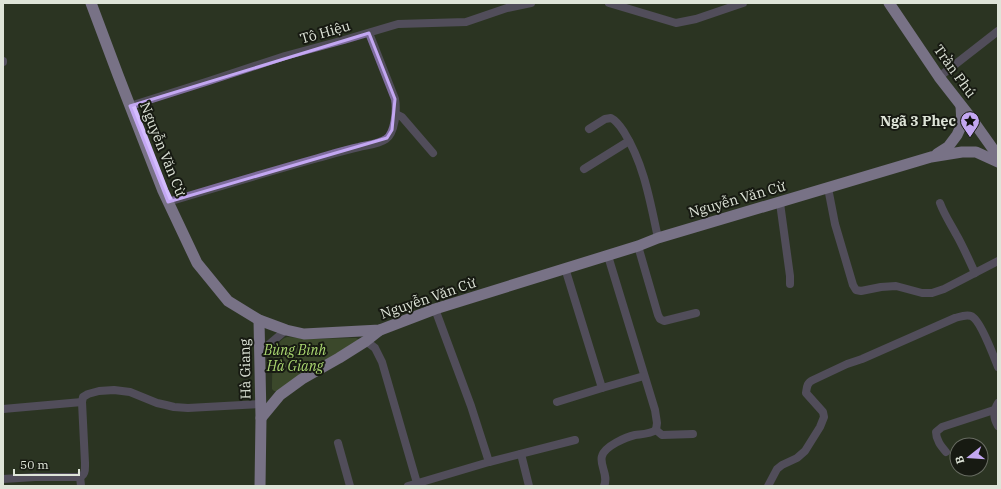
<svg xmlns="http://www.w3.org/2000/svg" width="1001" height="489" viewBox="0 0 1001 489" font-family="'IBM Plex Serif',serif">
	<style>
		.green { fill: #4e6136 }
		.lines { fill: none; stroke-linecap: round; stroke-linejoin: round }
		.minor { stroke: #7e6c9d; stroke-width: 8 }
		.tertiary { stroke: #7e6c9d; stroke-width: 8 }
		.trunk { stroke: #d4bcfe; stroke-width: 11 }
		.marked { fill: none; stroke: #c3a7f2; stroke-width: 3; stroke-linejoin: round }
		.labels { text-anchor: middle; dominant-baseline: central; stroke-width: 4; stroke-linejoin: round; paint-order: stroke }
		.street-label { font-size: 14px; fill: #dee4d8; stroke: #171a12 }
		.poi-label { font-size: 14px; font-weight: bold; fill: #dee4d8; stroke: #171a12; text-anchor: end }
		.park-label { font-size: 14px; font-style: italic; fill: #aad770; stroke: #171a12 }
	</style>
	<rect width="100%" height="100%" fill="#2c3423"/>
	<!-- green -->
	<path class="green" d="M287 337 314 339 356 338 360 340 276 391H274L272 389V386C273 371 270 343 287 337Z"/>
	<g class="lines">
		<!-- minor -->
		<g class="minor">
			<polyline points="609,3 676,23 696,19 743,3"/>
			<polyline points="3,61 3,62"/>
			<polyline points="939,77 998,31"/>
			<polyline points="130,106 209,81 285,56 344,40 398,24 466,22 507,8 531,3"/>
			<polyline points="396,114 402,117 433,153"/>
			<path d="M589 129 605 119 611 118C617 121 620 126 624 132 644 164 650 201 658 238"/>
			<polyline points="584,169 629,141"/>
			<polyline points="828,188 835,224 853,285 856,290 861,291 881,287 896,286 922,293 932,293 944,289 998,261"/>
			<path d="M168 202C218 187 268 172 318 158 332 154 345 150 359 147 367 145 379 144 386 139 395 133 397 110 395 99L369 33"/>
			<polyline points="780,203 790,276 790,284"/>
			<path d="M940 203C944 214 950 223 956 234 963 246 969 260 975 273"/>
			<polyline points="638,246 658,315 660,319 664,321 696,313"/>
			<polyline points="608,256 655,410 657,423 656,430"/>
			<polyline points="565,268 602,388"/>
			<polyline points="435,309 471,406 489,462"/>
			<polyline points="366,341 375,348 382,362 417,483"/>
			<polyline points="557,402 602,388 644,376"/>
			<path d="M998 403C993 411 993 417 998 426"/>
			<polyline points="3,409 82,402"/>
			<polyline points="656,430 662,435 693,434"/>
			<polyline points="338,443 350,486"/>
			<path d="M946 452C941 446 936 440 936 432L942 427 994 410"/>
			<polyline points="521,454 529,486"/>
			<polyline points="80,476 81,486"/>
			<path d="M3 479 35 477H78C86 476 85 469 85 463L82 402 83 397 88 394 99 391 114 390 130 392 157 403 166 405 174 407 188 408 260 404"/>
			<polyline points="408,486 489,462 575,440"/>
			<path d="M604 486C609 475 599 465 602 456 605 446 626 437 635 435 642 434 650 434 656 430"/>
			<path d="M768 486 777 469 782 465 797 458 805 451 820 427 824 417 823 412 806 393C807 386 807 383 813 380L847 364 862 359 955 318C959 317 966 314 971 316 980 319 994 357 998 367"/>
		</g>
		<!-- tertiary -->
		<polyline class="tertiary" points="260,352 286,330"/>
		<!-- trunk -->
		<g class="trunk">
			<polyline points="91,3 118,75 163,191 197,263 228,301 259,320 286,330 304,334 380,330 435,309 638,246 658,238 931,157 962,152 976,152 998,162"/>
			<polyline points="889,3 939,77 971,118 998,156"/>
			<polyline points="937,154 948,147 957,135 962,124 961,106"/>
			<polyline points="259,320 261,418 260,486"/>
			<polyline points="261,418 280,395 302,379 339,358 366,341 380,330"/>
		</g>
	</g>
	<!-- marked area -->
	<path d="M0 0H1001V489H0ZM369 33 395 99 392 130 387 138 168 202 130 106Z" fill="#2c3423" fill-opacity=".55" fill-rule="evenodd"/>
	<path class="marked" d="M369 33 395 99 392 130 387 138 168 202 130 106Z"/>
	<!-- icons -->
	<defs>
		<symbol id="sight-pin" viewBox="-11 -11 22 30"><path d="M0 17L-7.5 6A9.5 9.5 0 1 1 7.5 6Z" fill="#c3a7f2" stroke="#171a12"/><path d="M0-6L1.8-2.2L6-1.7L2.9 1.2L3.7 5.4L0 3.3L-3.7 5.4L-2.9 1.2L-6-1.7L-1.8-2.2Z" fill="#111"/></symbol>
	</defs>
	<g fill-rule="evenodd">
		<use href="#sight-pin" x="959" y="110" width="22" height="30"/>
	</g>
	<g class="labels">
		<!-- street labels -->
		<g class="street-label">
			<text transform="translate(325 32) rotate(-16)">Tô Hiệu</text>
			<text transform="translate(955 71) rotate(54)">Trần Phú</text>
			<text transform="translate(163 149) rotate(68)">Nguyễn Văn Cừ</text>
			<text transform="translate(737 199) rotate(-16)">Nguyễn Văn Cừ</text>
			<text transform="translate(428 298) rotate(-19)">Nguyễn Văn Cừ</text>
			<text transform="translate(245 369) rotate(-91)">Hà Giang</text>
		</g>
		<!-- poi labels -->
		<g class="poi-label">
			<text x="956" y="121">Ngã 3 Phẹc</text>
		</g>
		<!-- park labels -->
		<g class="park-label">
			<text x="295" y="350">Bùng Binh<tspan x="295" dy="16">Hà Giang</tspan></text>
		</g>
	</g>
	<!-- border -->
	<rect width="1001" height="489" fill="none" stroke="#dee4d8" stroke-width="8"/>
	<!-- north arrow -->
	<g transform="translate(969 457) rotate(253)"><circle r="19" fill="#171a12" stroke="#676b61"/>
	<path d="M0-3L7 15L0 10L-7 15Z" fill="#c3a7f2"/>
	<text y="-6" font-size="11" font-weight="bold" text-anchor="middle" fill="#dee4d8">B</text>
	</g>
	<!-- scale -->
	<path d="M14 469v6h65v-6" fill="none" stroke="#dee4d8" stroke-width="2"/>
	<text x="20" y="469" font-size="12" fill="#dee4d8" stroke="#171a12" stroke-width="3" paint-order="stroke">50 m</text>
</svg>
